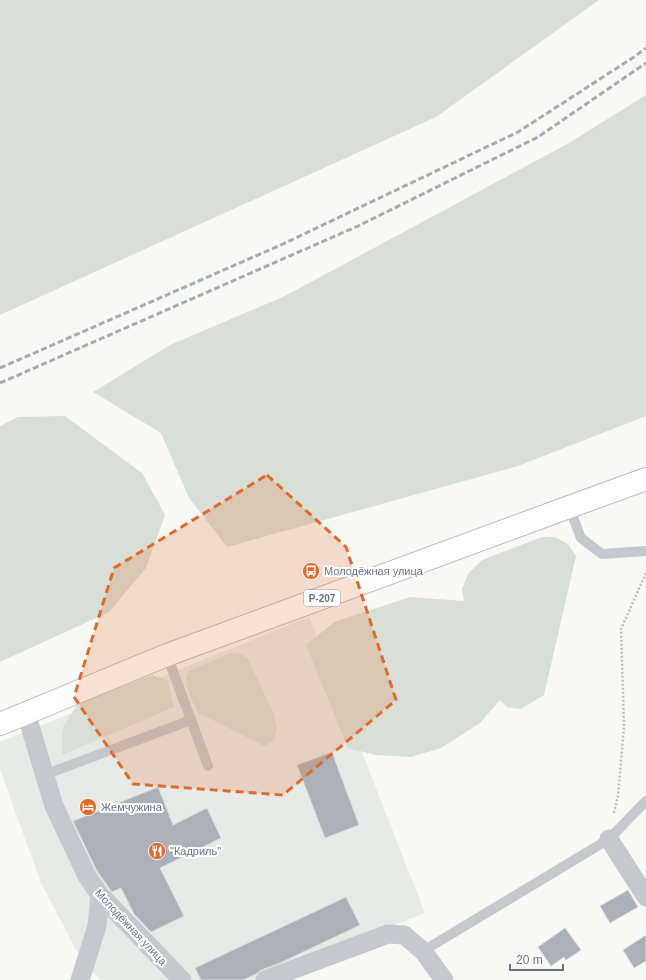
<svg xmlns="http://www.w3.org/2000/svg" width="646" height="980" viewBox="0 0 646 980" font-family="Helvetica,sans-serif">
	<style>
		.built { fill: #e8eae8 }
		.green { fill: #d8dfd6 }
		.building { fill: #aab1b8; stroke: #d9dad7 }
		.lines { fill: none; stroke-linecap: round; stroke-linejoin: round }
		.primary-casing { stroke: #b8bbc0; stroke-width: 24 }
		.path { stroke: #bdbfc2; stroke-width: 2.5; stroke-dasharray: 2 2; stroke-linecap: butt }
		.service { stroke: #c5c8cc; stroke-width: 10 }
		.minor { stroke: #c5c8cc; stroke-width: 19 }
		.primary { stroke: #fff; stroke-width: 22 }
		.rail { stroke: #a6aab1; stroke-width: 3; stroke-dasharray: 6 3; stroke-linecap: butt }
		.marked { fill: #e36b2a; fill-opacity: 0.2; stroke: #e36b2a; stroke-width: 3; stroke-dasharray: 8 5; stroke-linejoin: round }
		.labels { text-anchor: middle; dominant-baseline: central; stroke-width: 4; stroke-linejoin: round; paint-order: stroke }
		.shield { fill: #fff; stroke: #959eaa; stroke-width: 1 }
		.shield-label { font-size: 10px; font-weight: bold; fill: #677486 }
		.poi-label { font-size: 11px; fill: #677486; stroke: #fff; text-anchor: start }
		.street-label { font-size: 11px; fill: #677486; stroke: #fff }
	</style>
	<rect width="100%" height="100%" fill="#f8f8f5"/>
	<!-- built -->
	<polygon class="built" points="309,617 425,913 255,980 101,980 82,961 41,883 0,769 0,742"/>
	<!-- green -->
	<g class="green">
		<polygon points="0,0 599,0 436,117 0,315"/>
		<polygon points="646,95 646,416 518,466 227,547 189,498 161,433 93,392 170,345 285,296 569,143"/>
		<polygon points="65,416 142,473 165,515 146,568 109,612 0,662 0,426 18,417"/>
		<polygon points="542,537 555,537 568,544 576,556 544,695 521,709 507,707 500,700 480,723 441,748 411,757 376,755 348,748 306,645 334,622 410,597 464,601 462,589 468,574 482,560"/>
		<polygon points="231,653 241,654 248,659 274,714 277,728 274,741 264,746 199,713 191,699 187,686 186,677 190,670"/>
		<polygon points="152,675 167,680 174,707 62,755 62,734 64,725 78,704"/>
	</g>
	<!-- building -->
	<g class="building">
		<polygon points="332,752 359,825 325,838 297,765"/>
		<polygon points="158,787 173,825 207,808 221,838 160,868 184,916 151,932 134,914 121,888 112,892 109,888 97,871 73,821"/>
		<polygon points="628,890 638,907 610,923 600,906"/>
		<polygon points="346,897 360,925 280,963 261,970 256,974 243,980 201,980 195,968"/>
		<polygon points="565,928 581,950 566,960 564,957 551,966 538,947"/>
		<polygon points="646,935 646,961 634,968 623,950"/>
	</g>
	<g class="lines">
		<defs>
			<polyline id="primary" points="0,724 167,655 569,507 646,479"/>
		</defs>
		<!-- primary casing -->
		<use href="#primary" class="primary-casing"/>
		<!-- path -->
		<polyline class="path" points="614,813 618,796 624,726 621,629 646,573"/>
		<!-- service -->
		<g class="service">
			<polyline points="569,507 581,538 602,554 646,551"/>
			<polyline points="167,655 208,766"/>
			<polyline points="44,775 191,720"/>
			<polyline points="423,951 609,839 646,801"/>
		</g>
		<!-- minor -->
		<g class="minor">
			<polyline points="26,713 54,806 87,876 100,895 182,980"/>
			<polyline points="609,839 646,897"/>
			<polyline points="80,980 97,926 100,895"/>
			<polyline points="265,980 388,934 404,935 423,951 444,980"/>
		</g>
		<!-- primary -->
		<use href="#primary" class="primary"/>
		<!-- rail -->
		<g class="rail">
			<polyline points="0,368 283,244 518,132 634,57 646,48"/>
			<polyline points="0,383 358,226 538,137 646,63"/>
		</g>
	</g>
	<!-- marked area -->
	<path class="marked" d="M267 475 346 547 396 700 283 795 133 784 74 697 114 568Z"/>
	<!-- icons -->
	<defs>
		<symbol id="bus-disc" viewBox="-11 -11 22 22"><circle r="9.5" fill="#e36b2a" stroke="#fff"/><path d="M-5-6H5V4H4V6H2V4H-2V6H-4V4H-5ZM-3.5-4V0h7V-4ZM-3.5 1.2v1.5H-2V1.2ZM2 1.2v1.5H3.5V1.2Z" fill="#fff"/></symbol>
		<symbol id="hotel-disc" viewBox="-11 -11 22 22"><circle r="9.5" fill="#e36b2a" stroke="#fff"/><path d="M-6-4.5h1.5V1H6V5H4.5V3h-9V5H-6ZM-4 0a1.8 1.8 0 1 1 3.6 0ZM.5 0V-2.5h3Q6-2.5 6 0Z" fill="#fff"/></symbol>
		<symbol id="restaurant-disc" viewBox="-11 -11 22 22"><circle r="9.5" fill="#e36b2a" stroke="#fff"/><path d="M-5-6h1v4h1v-4h1v4h1v-4h1v5L-1.5 .5V6h-2V.5L-5-1ZM5-6V6H3V1.5H1.5Q1.5-4 5-6Z" fill="#fff"/></symbol>
	</defs>
	<g fill-rule="evenodd">
		<use href="#bus-disc" x="301" y="561" width="20" height="20"/>
		<use href="#hotel-disc" x="78" y="797" width="20" height="20"/>
		<use href="#restaurant-disc" x="147" y="841" width="20" height="20"/>
	</g>
	<g class="labels">
		<!-- shield labels -->
		<rect class="shield" x="304" y="590" width="36" height="16" rx="3"/>
		<g class="shield-label">
			<text x="322" y="598">Р-207</text>
		</g>
		<!-- poi labels -->
		<g class="poi-label">
			<text x="324" y="571">Молодёжная улица</text>
			<text x="101" y="807">Жемчужина</text>
			<text x="170" y="851">"Кадриль"</text>
		</g>
		<!-- street labels -->
		<g class="street-label">
			<text transform="translate(131 927) rotate(47)">Молодёжная улица</text>
		</g>
	</g>
	<!-- scale -->
	<path d="M510 964v6h53v-6" fill="none" stroke="#677486" stroke-width="2"/>
	<text x="516" y="964" font-size="12" fill="#677486" stroke="#ffffff" stroke-width="3" paint-order="stroke">20 m</text>
</svg>
